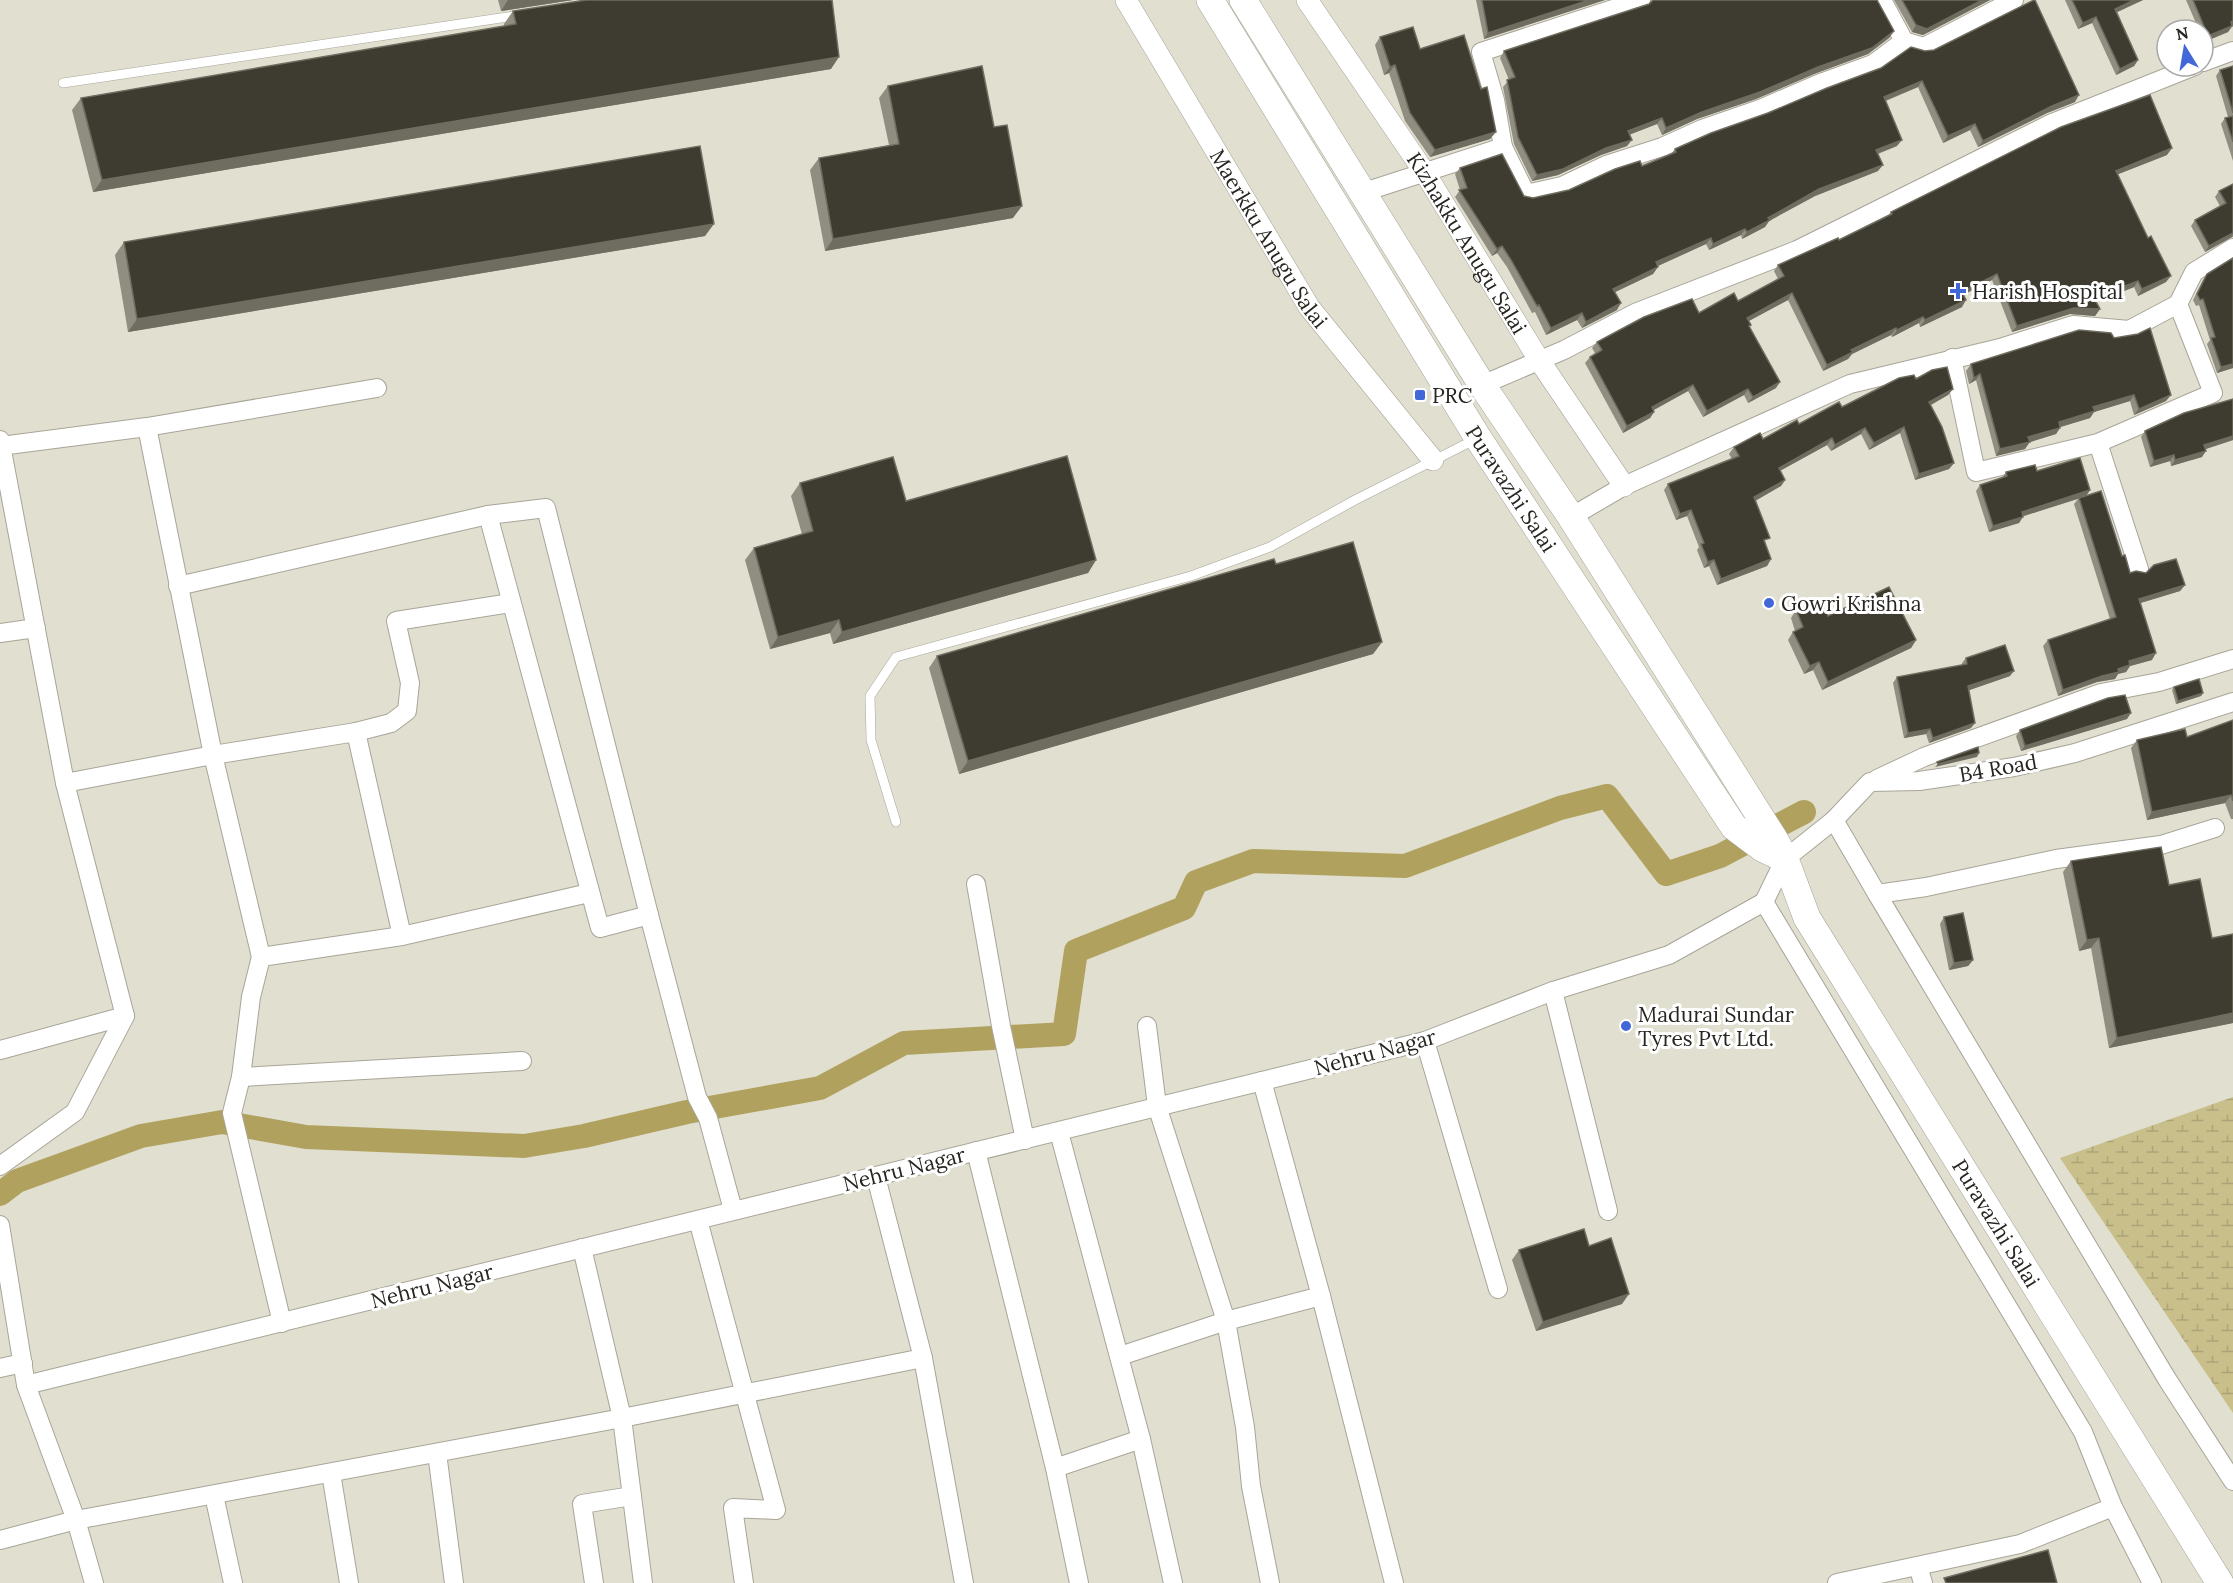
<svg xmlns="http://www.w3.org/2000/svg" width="2233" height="1583" viewBox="0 0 2233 1583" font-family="Lora,serif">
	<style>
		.wetland { fill: url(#wetland-marsh) }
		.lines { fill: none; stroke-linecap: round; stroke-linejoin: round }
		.canal { stroke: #b0a25e; stroke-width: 24 }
		.service-casing { stroke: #a8a598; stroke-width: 10 }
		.minor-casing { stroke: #a8a598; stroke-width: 20 }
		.tertiary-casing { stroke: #a8a598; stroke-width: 22 }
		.primary-casing { stroke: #a8a598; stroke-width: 28 }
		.service { stroke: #fff; stroke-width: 9 }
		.minor { stroke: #fff; stroke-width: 18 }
		.tertiary { stroke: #fff; stroke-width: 21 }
		.primary { stroke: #fff; stroke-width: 27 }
		.wall { fill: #908e80 }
		.shaded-wall { fill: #6f6d60 }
		.building { fill: #3e3c30; stroke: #6f6d60; stroke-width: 1.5 }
		.poi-dot { fill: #4167d9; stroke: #fff; stroke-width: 2 }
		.labels { text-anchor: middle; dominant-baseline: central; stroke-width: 6; stroke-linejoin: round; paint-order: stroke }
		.street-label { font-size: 21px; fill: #262520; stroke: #fff }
		.poi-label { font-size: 21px; fill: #262520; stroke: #fff; text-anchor: start }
	</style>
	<defs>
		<pattern id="wetland-marsh" width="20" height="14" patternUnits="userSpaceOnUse" patternTransform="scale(1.5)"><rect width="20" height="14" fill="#c9bf8b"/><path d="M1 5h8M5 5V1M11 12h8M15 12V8" fill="none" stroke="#aca478"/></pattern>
	</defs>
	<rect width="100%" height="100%" fill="#e1dfd0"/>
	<!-- wetland -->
	<polygon class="wetland" points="2233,1097 2233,1413 2060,1158"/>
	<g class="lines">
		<!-- canal -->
		<polyline class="canal" points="0,1194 17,1181 141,1136 222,1122 306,1137 524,1146 584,1136 687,1112 820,1088 904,1043 1064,1034 1076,951 1184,908 1196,882 1253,861 1405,866 1560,808 1607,796 1666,874 1720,856 1804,812"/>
		<defs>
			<g id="service">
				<polyline points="63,83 521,15"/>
				<polyline points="896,822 871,740 870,696 896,657 1191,576 1270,547 1355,500 1476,439"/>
			</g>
			<g id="minor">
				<polyline points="1882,0 1904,41"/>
				<polyline points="2203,62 2233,51"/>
				<polyline points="1503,147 1526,194 1562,186 1606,165 1662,147 1702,129 1760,109 1818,84 1873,64 1904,41 1924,47 2014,0"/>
				<polyline points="1361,193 1503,147 1495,100 1481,52 1641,0"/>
				<polyline points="1952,358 1976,472 2098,443 2213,393 2178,304"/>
				<polyline points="1482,385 1564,350 1635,313 1797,250 2052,123 2195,66"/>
				<polyline points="147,427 213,755 261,957"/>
				<polyline points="0,440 65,783 125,1016 75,1112 0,1166"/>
				<polyline points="2098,443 2139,569"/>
				<polyline points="0,446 147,427 377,388"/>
				<polyline points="488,515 546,508 649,915"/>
				<polyline points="1571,517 1624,486 1850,384 2000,348 2073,325 2129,330 2178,304 2194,272 2233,248"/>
				<polyline points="178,586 488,515 600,928 649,915 697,1097 708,1118 733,1210"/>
				<polyline points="0,633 36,628"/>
				<polyline points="356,732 391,723 407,711 410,683 396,621 511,603"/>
				<polyline points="1877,779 1924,757 2101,693 2159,682 2233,659"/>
				<polyline points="65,783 213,755 356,732 402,936 261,957 251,997 241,1077 232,1113 282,1323"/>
				<polyline points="1834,820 1877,894 1926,887 2056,859 2161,845 2215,828"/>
				<polyline points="976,884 1001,1026 1025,1140"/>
				<polyline points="1877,894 2167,1379 2233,1481"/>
				<polyline points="1764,902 2083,1432 2113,1507 2020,1544 1837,1583"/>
				<polyline points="1764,902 1785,859 1834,820 1870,782 1919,781 2014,767 2075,753 2233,702"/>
				<polyline points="402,936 589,893"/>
				<polyline points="1553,991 1608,1211"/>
				<polyline points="1147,1026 1157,1106 1226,1321 1245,1427 1251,1486 1270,1583"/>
				<polyline points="1425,1041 1498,1289"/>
				<polyline points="0,1050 125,1016"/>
				<polyline points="241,1077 522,1061"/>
				<polyline points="1262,1081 1321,1296"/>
				<polyline points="976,1151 1055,1468 1079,1583"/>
				<polyline points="698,1220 776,1510 733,1508 744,1583"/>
				<polyline points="0,1225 26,1385 76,1520 94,1583"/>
				<polyline points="582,1248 622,1418 643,1583"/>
				<polyline points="1120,1356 1226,1321 1321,1296 1394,1583"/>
				<polyline points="923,1358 964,1583"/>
				<polyline points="0,1368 23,1363"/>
				<polyline points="26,1385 1425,1041 1553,991 1669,955 1764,902"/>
				<polyline points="1141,1439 1173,1583"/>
				<polyline points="437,1453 454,1583"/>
				<polyline points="1055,1468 1141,1439 1059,1132"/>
				<polyline points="331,1473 349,1583"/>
				<polyline points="214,1495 233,1583"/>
				<polyline points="2113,1507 2152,1583"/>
				<polyline points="0,1540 76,1520 622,1418 923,1358 876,1177"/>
				<polyline points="1918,1566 1923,1583"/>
				<polyline points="594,1583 582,1504 632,1496"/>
			</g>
			<g id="tertiary">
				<path id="s1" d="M1126 0 1309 307 1433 460"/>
				<path id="s2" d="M1307 0 1425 173 1539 360 1624 486"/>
			</g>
			<g id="primary">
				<path id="s3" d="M1210 0 1478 438 1734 827 1762 848 1785 859"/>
				<path id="s4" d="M1243 0 1482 385 1571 517 1775 840 1785 859 1807 918 2220 1583"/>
			</g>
		</defs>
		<!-- service casing -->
		<use href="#service" class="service-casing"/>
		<!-- minor casing -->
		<use href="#minor" class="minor-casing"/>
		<!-- tertiary casing -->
		<use href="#tertiary" class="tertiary-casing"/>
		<!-- primary casing -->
		<use href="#primary" class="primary-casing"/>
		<!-- service -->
		<use href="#service" class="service"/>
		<!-- minor -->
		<use href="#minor" class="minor"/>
		<!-- tertiary -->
		<use href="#tertiary" class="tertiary"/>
		<!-- primary -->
		<use href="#primary" class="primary"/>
	</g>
	<!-- wall -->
	<g class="wall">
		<polygon points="498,0 573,0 501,11"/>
		<polygon points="1476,0 1605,0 1484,39"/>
		<polygon points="1652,0 1877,0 1894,31 1889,38 1868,54 1814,74 1756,99 1697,119 1662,135 1657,124 1629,135 1627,146 1601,155 1558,175 1532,181 1514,144 1503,87 1509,80 1500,58 1504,51 1649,4 1652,1"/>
		<polygon points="1894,0 1990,0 1923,35 1912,32"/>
		<polygon points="2065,0 2143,0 2117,12 2138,60 2134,66 2116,75 2092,23 2078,29"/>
		<polygon points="2186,0 2233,0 2233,25 2228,32 2204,42 2203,30 2199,30"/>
		<polygon points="513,11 831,69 93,192 72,110 81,98 504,26 504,24"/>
		<polygon points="1380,37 1420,49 1481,89 1490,139 1430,157 1405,121 1389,73 1384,75 1375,45"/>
		<polygon points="2233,66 2233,161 2221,124 2225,118 2228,117 2216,76 2220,70"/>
		<polygon points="1881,68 2075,102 2047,113 1978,147 1970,130 1943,143 1918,87 1886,101 1897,146 1878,154 1878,171 1815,196 1769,221 1765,227 1742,239 1741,235 1709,250 1706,244 1658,266 1653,274 1615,292 1617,310 1582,328 1577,320 1546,335 1535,312 1532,313 1507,267 1497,253 1492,256 1455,197 1460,190 1455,174 1460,168 1524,196 1533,198 1569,190 1642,166 1671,154 1675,149"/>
		<polygon points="888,86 1013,218 825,251 810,170 819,158 889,145 879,98"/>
		<polygon points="2167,155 2118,174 2166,282 2138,296 2134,287 2096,302 2100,309 2095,316 2070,314 2012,332 1992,280 1963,295 1962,307 1920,327 1919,323 1892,337 1891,335 1852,354 1848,359 1823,371 1788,300 1749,321 1750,327 1776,388 1748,403 1744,395 1703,417 1688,391 1654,410 1654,412 1650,418 1623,433 1585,363 1590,357 1595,353 1592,348 1597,342 1738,301 1778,279 1774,271 1778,265 1839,240 1888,216 1891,212"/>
		<polygon points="2233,184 2233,237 2232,237 2205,252 2191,226 2195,220 2220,206 2215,197 2219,191"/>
		<polygon points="705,236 128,332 115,255 124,242"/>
		<polygon points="2233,258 2233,368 2217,373 2207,344 2210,340 2199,305 2196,306 2193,300 2203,280 2207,274"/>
		<polygon points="2114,338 2166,401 2134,415 2130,401 2094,412 2090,418 2060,427 2056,434 2029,442 2025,449 1996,456 1976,380 1969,384 1966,371 1971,364"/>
		<polygon points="1916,379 1953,389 1948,395 1930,405 1954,463 1949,469 1915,480 1900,433 1869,450 1861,434 1831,451 1827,445 1780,471 1785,480 1781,486 1756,500 1765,544 1771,559 1767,566 1717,585 1709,566 1704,568 1697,550 1699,547 1687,516 1676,520 1664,490 1668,484 1732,459 1729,454 1734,447 1763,439 1799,424"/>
		<polygon points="2233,399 2233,440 2205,449 2202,457 2171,466 2170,461 2150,467 2141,437 2145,431"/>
		<polygon points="2037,471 2090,490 2086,496 2122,556 2130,573 2185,585 2180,591 2140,603 2152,660 2130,666 2126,672 2118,674 2115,679 2097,682 2058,696 2043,646 2048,640 2110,619 2074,504 2078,499 2023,516 2019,523 1989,532 1976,491 1980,485 2002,478 2006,472"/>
		<polygon points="800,483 906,501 1096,560 1088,573 833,644 830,633 770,649 745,560 754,548 802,534 791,496"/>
		<polygon points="1276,564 1382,642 1373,654 959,774 929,668 937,656"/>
		<polygon points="1796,610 1828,616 1916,640 1911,648 1822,690 1813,670 1804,674 1788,640 1793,632 1795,631 1791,618"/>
		<polygon points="1966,658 2010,676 1969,690 1971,728 1929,743 1926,734 1904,738 1893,683 1897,677 1962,665 1962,663"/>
		<polygon points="2174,687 2203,693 2201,696 2176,704 2172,690"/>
		<polygon points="2127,719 2021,751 2016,736 2020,730"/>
		<polygon points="2233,720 2233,819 2231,819 2225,803 2147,820 2131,748 2137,740 2187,737"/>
		<polygon points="2071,861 2169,885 2212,938 2233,934 2233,1023 2109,1048 2091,948 2079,951 2063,872"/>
		<polygon points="1944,917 1973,960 1968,966 1949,970 1940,924"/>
		<polygon points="1589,1246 1622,1304 1536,1331 1512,1260 1519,1250"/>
	</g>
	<!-- shaded-wall -->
	<g class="shaded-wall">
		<polygon points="508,0 573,0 501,11"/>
		<polygon points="1589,0 1605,0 1484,39 1488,33"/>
		<polygon points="1982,0 1990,0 1923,35 1912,32 1916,25"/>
		<polygon points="2134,0 2143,0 2111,15 2115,9"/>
		<polygon points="2096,17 2092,23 2078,29 2083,23"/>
		<polygon points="2233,21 2233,25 2228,32 2204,42 2208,36"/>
		<polygon points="1894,31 1889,38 1868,54 1814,74 1756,99 1697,119 1662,135 1666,128 1702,112"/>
		<polygon points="839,57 831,69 93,192 102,180"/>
		<polygon points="2138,60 2134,66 2116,75 2120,69"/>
		<polygon points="1395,65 1389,73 1384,75 1390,67"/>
		<polygon points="1922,81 1918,87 1879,103 1884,97"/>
		<polygon points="2079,95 2075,102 2047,113 1978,147 1983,141 2052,106"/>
		<polygon points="1662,118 1657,124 1623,137 1628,131"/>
		<polygon points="1975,124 1970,130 1943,143 1948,136"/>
		<polygon points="1496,132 1490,139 1430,157 1435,150"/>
		<polygon points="1632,140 1627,146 1601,155 1558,175 1532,181 1537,175 1606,148"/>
		<polygon points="1902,140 1897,146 1871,156 1876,150"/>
		<polygon points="2172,148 2167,155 2111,177 2116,171"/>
		<polygon points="1883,165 1878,171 1815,196 1769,221 1765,227 1742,239 1747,232 1768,218 1819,189"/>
		<polygon points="1022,206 1013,218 825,251 833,239"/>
		<polygon points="714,224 705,236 128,332 137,319"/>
		<polygon points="1745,229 1741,235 1709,250 1713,244"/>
		<polygon points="2233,233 2232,237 2205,252 2209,246"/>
		<polygon points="1711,238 1706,244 1651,269 1656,262"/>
		<polygon points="1502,246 1497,253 1492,256 1497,249"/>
		<polygon points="1658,267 1653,274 1609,295 1613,289"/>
		<polygon points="1997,274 1992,280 1957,298 1962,292"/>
		<polygon points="2171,276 2166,282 2138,296 2142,289"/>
		<polygon points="2138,281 2134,287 2090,305 2094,298"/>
		<polygon points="1792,293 1788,300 1743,324 1747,318"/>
		<polygon points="1966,300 1962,307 1920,327 1925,320"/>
		<polygon points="1621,303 1617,310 1582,328 1586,322"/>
		<polygon points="2074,308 2100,309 2095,316 2070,314 2012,332 2017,326"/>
		<polygon points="1582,313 1577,320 1546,335 1551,328"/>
		<polygon points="1923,317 1919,323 1892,337 1897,330"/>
		<polygon points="1896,328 1891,335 1852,354 1848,359 1823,371 1827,365 1851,350"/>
		<polygon points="2233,364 2233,368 2217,373 2221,367"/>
		<polygon points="1980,374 1976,380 1969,384 1974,378"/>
		<polygon points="1780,382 1776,388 1748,403 1753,397"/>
		<polygon points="1693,385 1688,391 1648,413 1652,407"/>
		<polygon points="1748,389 1744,395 1703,417 1707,411"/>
		<polygon points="1953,389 1948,395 1924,409 1929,402"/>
		<polygon points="2134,395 2130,401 2094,412 2090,418 2054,429 2059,422 2093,407"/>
		<polygon points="2171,395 2166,401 2134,415 2139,409"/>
		<polygon points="1654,412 1650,418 1623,433 1627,426"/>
		<polygon points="1904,427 1900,433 1869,450 1874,443"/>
		<polygon points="1865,428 1861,434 1831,451 1835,445"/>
		<polygon points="2060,428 2056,434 2024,444 2030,442 2025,449 1996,456 2000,449 2028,437"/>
		<polygon points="2233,436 2233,440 2200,451 2204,445"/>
		<polygon points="1832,438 1827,445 1774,474 1779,468"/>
		<polygon points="2206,451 2202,457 2171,466 2175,460"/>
		<polygon points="2174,455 2170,461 2150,467 2154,461"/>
		<polygon points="1954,463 1949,469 1915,480 1919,474"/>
		<polygon points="1785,480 1781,486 1750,504 1754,497"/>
		<polygon points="2090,490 2086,496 2018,518 2022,512"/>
		<polygon points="1691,510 1687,516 1676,520 1680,514"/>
		<polygon points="2023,517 2019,523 1989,532 1993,526"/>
		<polygon points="1771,559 1767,566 1717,585 1721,579"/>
		<polygon points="1096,560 1088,573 833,644 842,632"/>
		<polygon points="1714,560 1709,566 1704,568 1708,562"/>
		<polygon points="2185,585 2180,591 2134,605 2139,599"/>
		<polygon points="839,620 830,633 770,649 778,637"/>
		<polygon points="1916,640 1911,648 1822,690 1828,682"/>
		<polygon points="1382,642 1373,654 959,774 968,761"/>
		<polygon points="2156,653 2152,660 2130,666 2126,672 2118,674 2115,679 2097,682 2058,696 2063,690 2118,669 2129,661"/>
		<polygon points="1819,662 1813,670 1804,674 1810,666"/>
		<polygon points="2014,671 2010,676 1964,692 1968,686"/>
		<polygon points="2203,693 2201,696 2176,704 2178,701"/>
		<polygon points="2131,713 2127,719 2021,751 2025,746"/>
		<polygon points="1975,723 1971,728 1929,743 1933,738"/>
		<polygon points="1930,729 1926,734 1904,738 1908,733"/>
		<polygon points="1979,753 1977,757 1935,767 1938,764"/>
		<polygon points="2231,795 2225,803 2147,820 2152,812"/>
		<polygon points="2099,938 2091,948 2079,951 2087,940"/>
		<polygon points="1973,960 1968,966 1949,970 1954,963"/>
		<polygon points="2233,1013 2233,1023 2109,1048 2117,1038"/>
		<polygon points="1629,1294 1622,1304 1536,1331 1543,1322"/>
	</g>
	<!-- building -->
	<g class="building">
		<polygon points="586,0 832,0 839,57 102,180 81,98 516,24 513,11"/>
		<polygon points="1482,0 1589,0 1488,33"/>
		<polygon points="1653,0 1877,0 1894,31 1872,48 1818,67 1760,92 1702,112 1666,128 1662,118 1628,131 1632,140 1606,148 1563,169 1537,175 1518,137 1507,80 1515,77 1504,51 1649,4"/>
		<polygon points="1902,0 1982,0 1927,29 1916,25"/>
		<polygon points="2034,0 2035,0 2079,95 2052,106 1983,141 1975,124 1948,136 1922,81 1884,97 1902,140 1876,150 1883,165 1819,189 1768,218 1770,220 1747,232 1745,229 1713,244 1711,238 1656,262 1658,267 1613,289 1621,303 1586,322 1582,313 1551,328 1539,305 1537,306 1511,260 1502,246 1497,249 1459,190 1467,188 1460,168 1502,154 1524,196 1533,198 1569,190 1615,169 1640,161 1642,166 1676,152 1675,149 1711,133 1768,113 1827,88 1881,68 1911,47 1925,51 1934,50"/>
		<polygon points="2072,0 2134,0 2115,9 2138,60 2120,69 2096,17 2083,23"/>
		<polygon points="2193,0 2233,0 2233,21 2231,22 2232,26 2208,36"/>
		<polygon points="1413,27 1420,49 1464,35 1481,89 1487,87 1496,132 1435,150 1410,113 1395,65 1390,67 1380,37"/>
		<polygon points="982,66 994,127 1007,125 1022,206 833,239 819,158 899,144 888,86"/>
		<polygon points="2233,66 2233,113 2220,70"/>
		<polygon points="2150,95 2172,148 2116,171 2148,238 2151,236 2171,276 2142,289 2138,281 2094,298 2100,309 2074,308 2017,326 1997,274 1962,292 1966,300 1925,320 1923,317 1897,330 1896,328 1851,350 1853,352 1827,365 1792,293 1747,318 1751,325 1749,326 1780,382 1753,397 1748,389 1707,411 1693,385 1652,407 1654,412 1627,426 1590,357 1602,350 1597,342 1644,317 1692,299 1699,313 1734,293 1738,301 1784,276 1778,265 1838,238 1839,240 1892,214 1891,212 2061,127"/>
		<polygon points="2233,116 2233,142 2225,118"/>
		<polygon points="700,146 714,224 137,319 124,242"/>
		<polygon points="2233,184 2233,233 2209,246 2195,220 2226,203 2219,191"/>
		<polygon points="2233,258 2233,364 2221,367 2211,338 2215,337 2203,299 2200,300 2197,294 2207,274"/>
		<polygon points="2150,328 2171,395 2139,409 2134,395 2093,407 2095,411 2059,422 2060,428 2028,437 2030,442 2000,449 1980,374 1974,378 1971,364 2079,330 2111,333 2114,338 2138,334"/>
		<polygon points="1947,367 1953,389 1929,402 1942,427 1954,463 1919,474 1904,427 1874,443 1865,428 1835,445 1832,438 1779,468 1785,480 1754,497 1770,538 1764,540 1771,559 1721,579 1714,560 1708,562 1701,544 1704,543 1691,510 1680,514 1668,484 1739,456 1734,447 1760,433 1763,439 1797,420 1799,424 1839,402 1842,407 1899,378 1914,375 1916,379 1932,370"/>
		<polygon points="2233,399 2233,436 2204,445 2206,451 2175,460 2174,455 2154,461 2145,431 2184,413"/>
		<polygon points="1067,456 1096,560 842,632 839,620 778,637 754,548 813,531 800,483 893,457 906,501"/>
		<polygon points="2080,458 2090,490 2022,512 2023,517 1993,526 1980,485 2007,476 2006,472 2035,465 2037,471"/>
		<polygon points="2101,491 2122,556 2125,555 2130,573 2136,571 2146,573 2154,565 2176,559 2185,585 2139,599 2156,653 2129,661 2130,665 2118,669 2119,672 2102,676 2063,690 2048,640 2116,617 2079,498"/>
		<polygon points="1353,542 1382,642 968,761 937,656 1274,559 1276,564"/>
		<polygon points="1889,587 1916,640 1828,682 1819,662 1810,666 1793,632 1803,627 1796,610 1822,600 1828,616"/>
		<polygon points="2005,645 2014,671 1968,686 1975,723 1933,738 1930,729 1908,733 1897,677 1967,664 1966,658"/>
		<polygon points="2199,679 2203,693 2178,701 2174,687"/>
		<polygon points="2125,695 2131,713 2025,746 2020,730 2108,698"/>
		<polygon points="2233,720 2233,801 2231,795 2152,812 2137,740 2185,729 2187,737"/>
		<polygon points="1978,747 1979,753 1938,764 1937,762"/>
		<polygon points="2161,847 2169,885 2200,879 2212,938 2233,934 2233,1013 2117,1038 2099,938 2087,940 2071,861"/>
		<polygon points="1963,913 1973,960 1954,963 1944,917"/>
		<polygon points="1584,1229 1589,1246 1611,1238 1629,1294 1543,1322 1519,1250"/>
		<polygon points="2048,1550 2057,1583 1946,1583 1944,1578"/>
	</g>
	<!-- markers -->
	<g class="poi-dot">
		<path d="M1955 282h6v6h6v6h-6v6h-6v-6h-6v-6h6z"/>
		<rect x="1414" y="389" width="12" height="12" rx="3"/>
		<circle cx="1769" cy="603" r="6"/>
		<circle cx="1626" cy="1026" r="6"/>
	</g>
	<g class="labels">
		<!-- street labels -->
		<g class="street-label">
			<text stroke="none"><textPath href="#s1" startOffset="278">Maerkku Anugu Salai</textPath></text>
			<text stroke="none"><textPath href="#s2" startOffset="291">Kizhakku Anugu Salai</textPath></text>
			<text stroke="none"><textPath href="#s3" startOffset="574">Puravazhi Salai</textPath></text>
			<text transform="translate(1998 768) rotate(-10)">B4 Road</text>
			<text transform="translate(1375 1052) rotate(-15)">Nehru Nagar</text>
			<text transform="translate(904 1169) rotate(-14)">Nehru Nagar</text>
			<text stroke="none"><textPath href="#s4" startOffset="1438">Puravazhi Salai</textPath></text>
			<text transform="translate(432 1286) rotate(-14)">Nehru Nagar</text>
		</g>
		<!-- poi labels -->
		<g class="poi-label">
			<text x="1972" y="291">Harish Hospital</text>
			<text x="1432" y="395">PRC</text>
			<text x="1781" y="603">Gowri Krishna</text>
			<text x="1638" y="1014">Madurai Sundar<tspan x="1638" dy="24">Tyres Pvt Ltd.</tspan></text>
		</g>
	</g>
	<!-- north arrow -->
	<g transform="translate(2185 48) rotate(349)"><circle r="28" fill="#ffffff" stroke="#a8a8a6" stroke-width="1.5"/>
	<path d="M0-4.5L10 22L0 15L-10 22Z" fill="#4167d9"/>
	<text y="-9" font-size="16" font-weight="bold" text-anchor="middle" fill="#262520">N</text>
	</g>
</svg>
